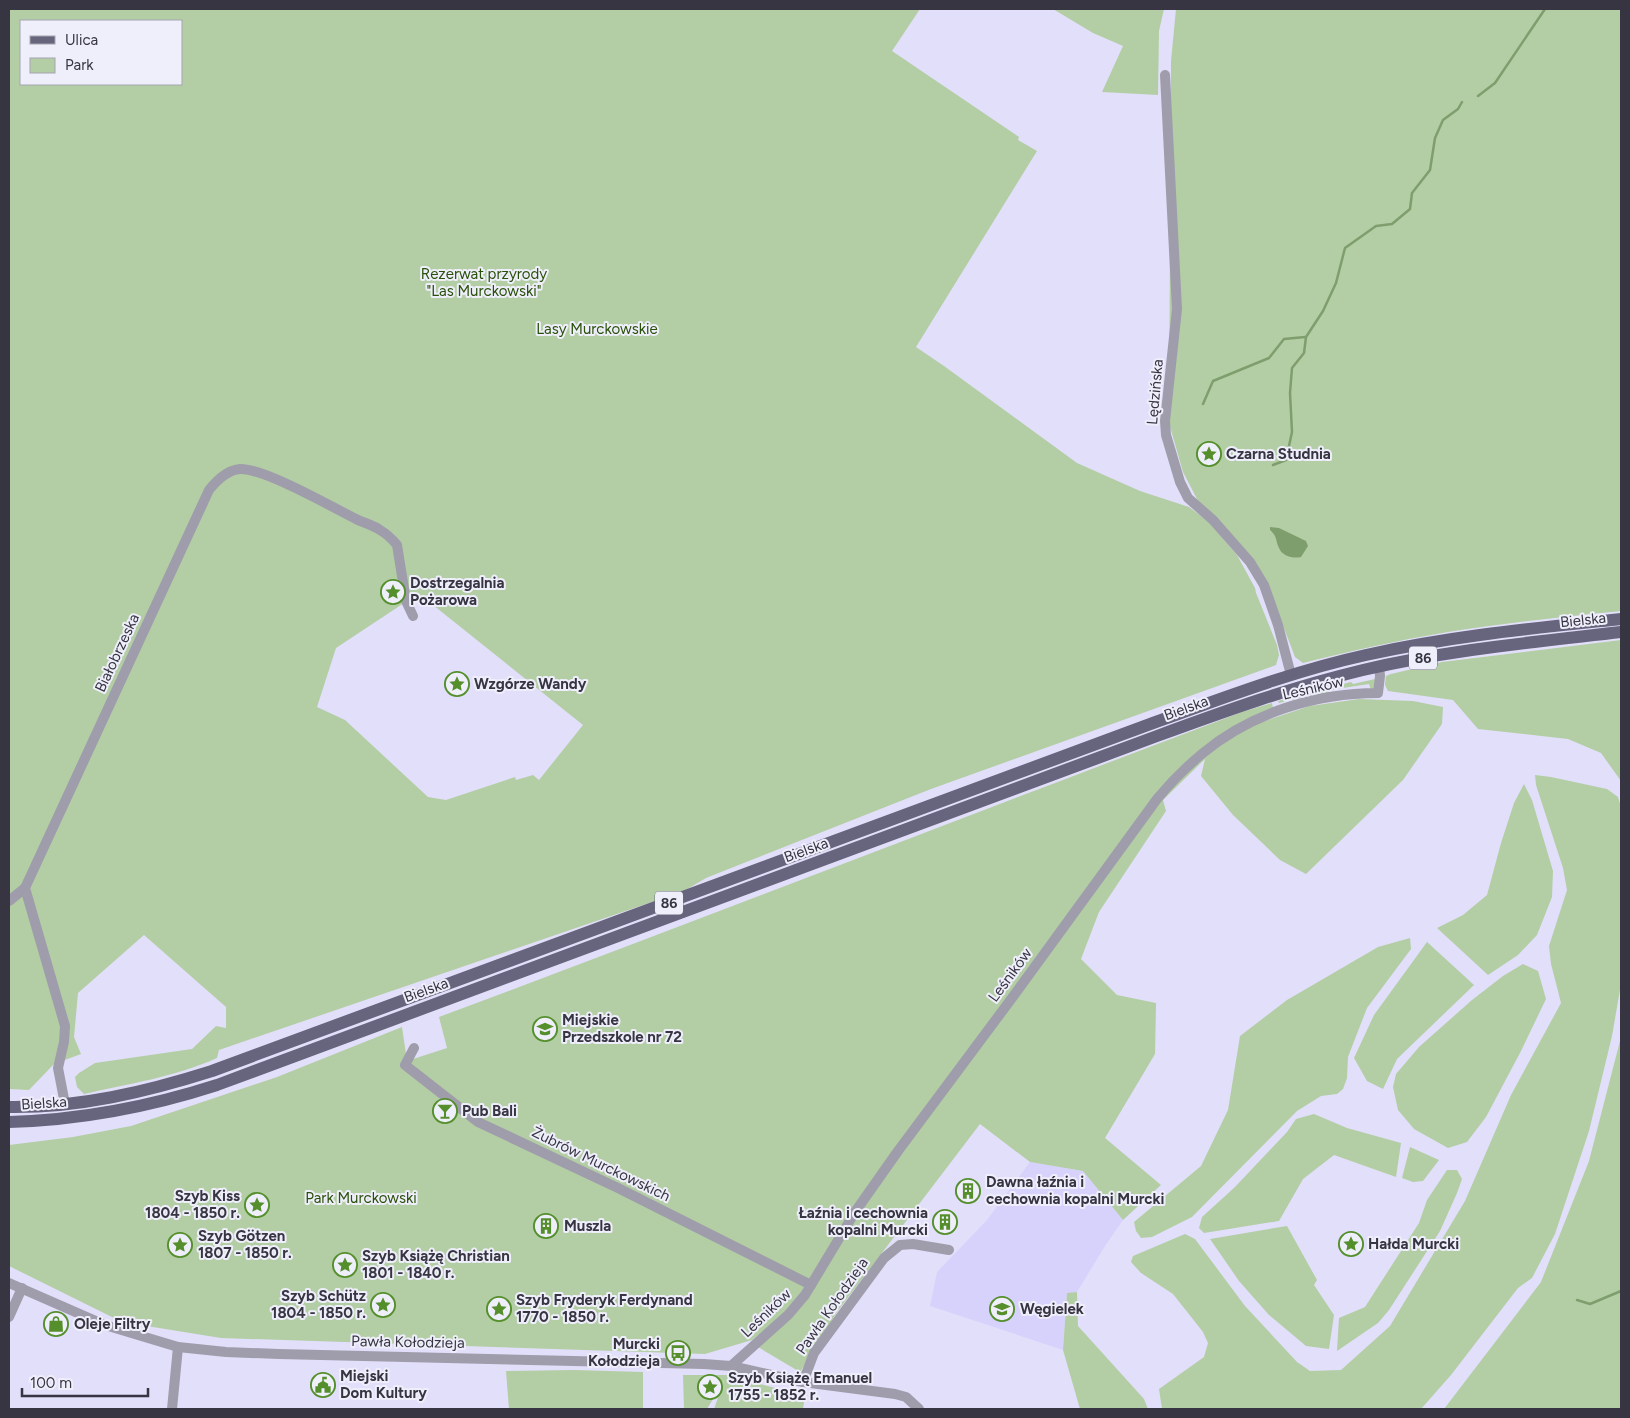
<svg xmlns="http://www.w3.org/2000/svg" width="1630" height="1418" viewBox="0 0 1630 1418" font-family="Figtree,sans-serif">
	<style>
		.built { fill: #d7d2fb }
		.green { fill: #b3cea4; fill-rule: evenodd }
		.water { fill: #7f9e6e }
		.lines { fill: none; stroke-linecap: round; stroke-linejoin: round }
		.stream { stroke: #7f9e6e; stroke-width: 2.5 }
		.minor { stroke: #9f9dab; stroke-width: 10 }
		.major { stroke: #67647d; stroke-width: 12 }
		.labels { text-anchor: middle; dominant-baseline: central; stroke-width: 4; stroke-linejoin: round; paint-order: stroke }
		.shield { fill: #efeefb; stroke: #6e6c7a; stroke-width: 1 }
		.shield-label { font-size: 14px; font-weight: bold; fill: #373542 }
		.park-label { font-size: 15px; fill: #295008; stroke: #efeefb }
		.street-label { font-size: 15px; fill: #373542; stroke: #efeefb }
		.poi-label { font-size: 15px; font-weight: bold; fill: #373542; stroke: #efeefb; text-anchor: start }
	</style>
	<rect width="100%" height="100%" fill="#e2dffa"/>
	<!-- built -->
	<polygon class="built" points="1030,1162 1083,1171 1123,1220 1105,1246 1077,1292 1067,1294 1063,1350 930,1306 937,1272 987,1220"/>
	<!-- green -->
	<g class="green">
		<path d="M9 9H920L892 51 1019 137 1018 140 1037 151 916 347 944 366 1077 463 1140 491 1189 507 1209 522 1237 555 1255 588 1256 593 1277 645 1279 655 1276 665 931 789 706 878 684 891 219 1050 217 1058C175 1077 128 1084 84 1094L77 1087 75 1077 79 1073 95 1063 192 1049 216 1026 226 1028V1007L144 935 78 993 74 1037 81 1054 54 1064 29 1090 9 1089ZM21 21H181V84H21ZM428 601 583 725 539 780 533 775 516 780 515 777 446 800 428 797 345 720 317 707 336 648 404 603Z"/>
		<polygon points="1053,9 1164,9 1159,31 1158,95 1102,92 1123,46 1093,33"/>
		<path d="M1176 9H1621V611C1563 617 1505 623 1448 632 1399 640 1351 651 1303 663L1295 657 1264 576 1198 501 1183 472 1169 423 1171 61Z"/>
		<polygon points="1621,640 1621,781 1601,753 1568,739 1478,729 1453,700 1388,691 1385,685 1386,676 1391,674 1442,662"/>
		<polygon points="1375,679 1376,684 1372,690 1371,690 1369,684 1330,690 1329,695 1313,696 1311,695 1279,703 1278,701 1351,682 1353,684"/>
		<path d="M1359 699 1413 701 1443 707 1442 724 1403 780 1306 874 1280 860 1233 815 1201 776 1205 759 1163 800 1166 811 1099 912 1081 959 1117 995 1156 1003 1155 1054 1105 1138 1161 1185 1123 1220 1083 1171 1030 1162 980 1124 837 1312 800 1372 758 1347 772 1324 752 1340 705 1354 221 1338 122 1322 9 1266V1145L73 1137 131 1126 277 1077 402 1027 407 1061 447 1048 439 1017C707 917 974 813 1242 712L1272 703 1273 708 1244 728 1310 706Z"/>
		<polygon points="1535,775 1551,777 1607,789 1618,797 1621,807 1621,984 1612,1036 1589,1131 1555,1234 1532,1278 1518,1288 1451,1375 1421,1409 1162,1409 1159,1389 1204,1357 1208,1343 1203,1332 1173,1294 1141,1273 1131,1262 1133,1256 1185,1234 1195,1239 1245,1306 1297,1362 1310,1371 1341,1370 1390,1326 1465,1201 1511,1095 1561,1003 1551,964 1549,946 1567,890 1563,868 1536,785"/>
		<polygon points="1524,784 1532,800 1553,871 1552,897 1537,935 1518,955 1488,975 1437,928 1463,915 1487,895 1501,843 1514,803"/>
		<polygon points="1410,938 1411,949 1367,1008 1348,1057 1347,1078 1343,1089 1337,1094 1321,1096 1297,1111 1192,1217 1152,1237 1141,1238 1136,1231 1134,1222 1201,1166 1228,1110 1240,1036 1287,1000 1378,947"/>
		<polygon points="1427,942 1474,985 1397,1059 1383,1089 1367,1081 1354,1058 1374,1015"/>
		<polygon points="1523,964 1538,971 1546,999 1521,1051 1486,1117 1467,1142 1448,1148 1414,1129 1398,1110 1393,1087 1396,1074 1419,1047 1472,1000 1503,976"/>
		<polygon points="1621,1037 1621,1409 1444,1409 1541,1282 1589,1161"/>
		<polygon points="1314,1114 1347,1128 1401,1143 1396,1177 1334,1155 1303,1179 1279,1221 1204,1233 1199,1228 1202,1217 1235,1187 1287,1132 1296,1119"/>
		<polygon points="1410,1147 1439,1160 1423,1181 1413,1182 1402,1178"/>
		<polygon points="1447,1170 1457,1170 1462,1179 1457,1193 1440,1231 1389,1310 1378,1323 1337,1351 1339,1318 1365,1307 1419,1223 1427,1200"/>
		<polygon points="1287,1226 1317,1280 1314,1285 1334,1315 1329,1349 1306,1346 1269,1315 1239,1281 1210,1239"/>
		<polygon points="1077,1292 1078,1326 1144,1399 1148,1409 1080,1409 1063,1350 1067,1293"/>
		<polygon points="574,1370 643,1372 643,1409 509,1409 506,1371"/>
		<polygon points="683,1375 727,1375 805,1396 803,1409 714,1409 724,1381 707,1409 684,1409"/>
	</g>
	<!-- water -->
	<path class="water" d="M1270 527 1279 528 1306 541 1308 546 1301 557C1293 559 1282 556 1279 548 1275 540 1278 537 1270 530Z"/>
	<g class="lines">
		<!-- stream -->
		<g class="stream">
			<polyline points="1478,96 1495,83 1545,9"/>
			<polyline points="1203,404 1213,381 1269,358 1284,339 1305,337"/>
			<polyline points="1273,465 1286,460 1292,432 1290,393 1292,368 1304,353 1306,337 1323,311 1336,283 1345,248 1376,226 1392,224 1410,209 1412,193 1430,170 1435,138 1443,120 1458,109 1462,102"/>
			<polyline points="1577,1300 1590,1304 1621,1291"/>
		</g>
		<!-- minor -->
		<g class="minor">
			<polyline points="1165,75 1177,309 1165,421 1166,435 1180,482 1188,498 1213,520 1250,562 1264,585 1278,625 1291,675"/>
			<polyline points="9,901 25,888"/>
			<polyline points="414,1048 405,1065 478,1122 618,1188 811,1285"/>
			<path d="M65 1104 58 1068 64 1042 65 1026 25 888 209 490C217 480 227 470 240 469 264 468 332 507 356 519 364 523 373 525 380 530 387 534 392 539 397 545L406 601 413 616"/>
			<polyline points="9,1283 105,1325 178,1347 226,1352 279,1354 704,1364 731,1366 803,1382 895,1394 906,1397 919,1409"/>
			<polyline points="9,1317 22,1288"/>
			<path d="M731 1366 788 1315 805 1295 855 1212 898 1151 1009 1002 1157 799C1171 782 1186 767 1203 753 1251 713 1316 693 1378 693L1380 676 1379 666"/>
			<polyline points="803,1382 814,1353 884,1258 900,1245 913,1244 949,1250"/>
			<polyline points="172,1409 178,1347"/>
		</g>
		<!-- major -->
		<g class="major">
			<path d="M9 1107C78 1108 146 1092 212 1071L1153 723C1223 698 1293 671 1366 655 1450 636 1536 628 1621 619"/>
			<path d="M9 1122C80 1120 149 1107 217 1085L1157 736C1225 711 1292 687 1363 670 1447 650 1535 642 1621 632"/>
		</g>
	</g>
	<!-- icons -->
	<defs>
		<symbol id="sight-ring" viewBox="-11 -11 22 22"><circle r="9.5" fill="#efeefb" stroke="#558f2c" stroke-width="1.5"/><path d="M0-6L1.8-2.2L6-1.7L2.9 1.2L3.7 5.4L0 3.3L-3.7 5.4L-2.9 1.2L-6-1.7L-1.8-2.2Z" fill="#558f2c"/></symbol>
		<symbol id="school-ring" viewBox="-11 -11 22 22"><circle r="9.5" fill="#efeefb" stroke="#558f2c" stroke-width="1.5"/><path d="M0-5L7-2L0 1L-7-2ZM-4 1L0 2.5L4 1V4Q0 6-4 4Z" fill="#558f2c"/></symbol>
		<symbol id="bar-ring" viewBox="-11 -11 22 22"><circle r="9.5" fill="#efeefb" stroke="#558f2c" stroke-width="1.5"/><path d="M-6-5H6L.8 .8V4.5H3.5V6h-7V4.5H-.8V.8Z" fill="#558f2c"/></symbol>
		<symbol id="building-ring" viewBox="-11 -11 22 22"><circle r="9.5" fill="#efeefb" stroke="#558f2c" stroke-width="1.5"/><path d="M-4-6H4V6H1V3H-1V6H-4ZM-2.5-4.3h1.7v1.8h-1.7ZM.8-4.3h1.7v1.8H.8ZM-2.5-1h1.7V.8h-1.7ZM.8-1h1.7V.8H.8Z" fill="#558f2c"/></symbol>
		<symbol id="shop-ring" viewBox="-11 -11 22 22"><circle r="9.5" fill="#efeefb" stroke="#558f2c" stroke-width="1.5"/><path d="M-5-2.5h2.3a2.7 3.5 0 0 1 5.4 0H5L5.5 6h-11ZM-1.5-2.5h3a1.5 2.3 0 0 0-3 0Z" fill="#558f2c"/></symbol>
		<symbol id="bus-ring" viewBox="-11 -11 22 22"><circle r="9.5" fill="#efeefb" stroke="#558f2c" stroke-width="1.5"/><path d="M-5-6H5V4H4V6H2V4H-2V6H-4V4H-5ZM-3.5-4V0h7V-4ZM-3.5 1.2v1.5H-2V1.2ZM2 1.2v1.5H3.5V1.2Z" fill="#558f2c"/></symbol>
		<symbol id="civic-ring" viewBox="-11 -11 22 22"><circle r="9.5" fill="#efeefb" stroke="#558f2c" stroke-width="1.5"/><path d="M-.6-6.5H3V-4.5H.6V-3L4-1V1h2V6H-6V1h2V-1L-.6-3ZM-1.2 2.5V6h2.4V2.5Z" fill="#558f2c"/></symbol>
	</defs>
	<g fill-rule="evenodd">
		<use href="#sight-ring" x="1195" y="440" width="28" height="28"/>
		<use href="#sight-ring" x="379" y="578" width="28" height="28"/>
		<use href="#sight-ring" x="443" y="670" width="28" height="28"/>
		<use href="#school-ring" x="531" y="1015" width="28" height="28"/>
		<use href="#bar-ring" x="431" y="1097" width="28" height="28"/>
		<use href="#building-ring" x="954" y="1177" width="28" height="28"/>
		<use href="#sight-ring" x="243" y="1191" width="28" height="28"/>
		<use href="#building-ring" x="931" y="1208" width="28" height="28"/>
		<use href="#building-ring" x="532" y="1212" width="28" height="28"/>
		<use href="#sight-ring" x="1337" y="1230" width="28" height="28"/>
		<use href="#sight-ring" x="166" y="1231" width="28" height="28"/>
		<use href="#sight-ring" x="331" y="1251" width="28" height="28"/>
		<use href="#sight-ring" x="369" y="1291" width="28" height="28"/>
		<use href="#sight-ring" x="485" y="1295" width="28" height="28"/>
		<use href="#school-ring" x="988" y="1295" width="28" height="28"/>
		<use href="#shop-ring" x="42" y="1310" width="28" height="28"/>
		<use href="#bus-ring" x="664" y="1339" width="28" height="28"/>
		<use href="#civic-ring" x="309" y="1371" width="28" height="28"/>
		<use href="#sight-ring" x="696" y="1373" width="28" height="28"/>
	</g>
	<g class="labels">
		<!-- shield labels -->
		<g class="shield">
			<rect x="1409" y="646.5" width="28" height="23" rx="4"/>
			<rect x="655" y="891.5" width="28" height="23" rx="4"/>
		</g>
		<g class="shield-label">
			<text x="1423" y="658">86</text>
			<text x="669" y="903">86</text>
		</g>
		<!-- park labels -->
		<g class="park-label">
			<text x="484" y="274">Rezerwat przyrody<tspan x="484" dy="17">"Las Murckowski"</tspan></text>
			<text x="597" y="329">Lasy Murckowskie</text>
			<text x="361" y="1198">Park Murckowski</text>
		</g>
		<!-- street labels -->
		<g class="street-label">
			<text transform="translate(1155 392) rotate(-85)">Lędzińska</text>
			<text transform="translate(1583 620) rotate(-6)">Bielska</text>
			<text transform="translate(117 653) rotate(-65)">Białobrzeska</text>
			<text transform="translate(1313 688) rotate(-13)">Leśników</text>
			<text transform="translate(1186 708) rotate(-20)">Bielska</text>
			<text transform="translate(806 850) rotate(-20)">Bielska</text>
			<text transform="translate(1010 975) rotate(-54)">Leśników</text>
			<text transform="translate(426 990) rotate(-20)">Bielska</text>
			<text transform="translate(44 1103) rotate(-4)">Bielska</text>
			<text transform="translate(601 1164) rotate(26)">Żubrów Murckowskich</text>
			<text transform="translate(832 1306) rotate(-55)">Pawła Kołodzieja</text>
			<text transform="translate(766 1313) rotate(-44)">Leśników</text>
			<text transform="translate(408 1342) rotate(1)">Pawła Kołodzieja</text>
		</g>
		<!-- poi labels -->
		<g class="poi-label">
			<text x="1226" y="454">Czarna Studnia</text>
			<text x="410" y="583">Dostrzegalnia<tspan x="410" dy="17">Pożarowa</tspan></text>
			<text x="474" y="684">Wzgórze Wandy</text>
			<text x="562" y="1020">Miejskie<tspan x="562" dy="17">Przedszkole nr 72</tspan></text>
			<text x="462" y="1111">Pub Bali</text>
			<text x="986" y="1182">Dawna łaźnia i<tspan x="986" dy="17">cechownia kopalni Murcki</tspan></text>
			<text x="240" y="1196" text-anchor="end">Szyb Kiss<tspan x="240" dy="17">1804 - 1850 r.</tspan></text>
			<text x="928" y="1213" text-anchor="end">Łaźnia i cechownia<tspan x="928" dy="17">kopalni Murcki</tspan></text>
			<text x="564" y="1226">Muszla</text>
			<text x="198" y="1236">Szyb Götzen<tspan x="198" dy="17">1807 - 1850 r.</tspan></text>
			<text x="1368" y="1244">Hałda Murcki</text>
			<text x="362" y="1256">Szyb Książę Christian<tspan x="362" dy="17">1801 - 1840 r.</tspan></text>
			<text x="366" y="1296" text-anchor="end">Szyb Schütz<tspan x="366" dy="17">1804 - 1850 r.</tspan></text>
			<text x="516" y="1300">Szyb Fryderyk Ferdynand<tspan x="516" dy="17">1770 - 1850 r.</tspan></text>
			<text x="1020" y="1309">Węgielek</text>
			<text x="74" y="1324">Oleje Filtry</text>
			<text x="660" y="1344" text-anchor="end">Murcki<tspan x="660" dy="17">Kołodzieja</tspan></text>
			<text x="340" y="1376">Miejski<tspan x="340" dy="17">Dom Kultury</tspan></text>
			<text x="728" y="1378">Szyb Książę Emanuel<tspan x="728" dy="17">1755 - 1852 r.</tspan></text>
		</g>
	</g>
	<!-- border -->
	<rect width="1630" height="1418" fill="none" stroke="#373542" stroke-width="20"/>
	<!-- legend -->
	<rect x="20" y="20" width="162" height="65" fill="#efeefb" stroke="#a5a4b1"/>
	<rect x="30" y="36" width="25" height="8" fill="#67647d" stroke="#a5a4b1"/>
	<text x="65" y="45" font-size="15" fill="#373542">Ulica</text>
	<rect x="30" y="58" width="25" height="15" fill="#b3cea4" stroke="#a5a4b1"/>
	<text x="65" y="70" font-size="15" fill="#373542">Park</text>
	<!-- scale -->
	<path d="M22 1388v8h126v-8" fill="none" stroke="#373542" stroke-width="2.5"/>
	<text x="30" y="1388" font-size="15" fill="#373542" stroke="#efeefb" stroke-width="4" paint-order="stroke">100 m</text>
</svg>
